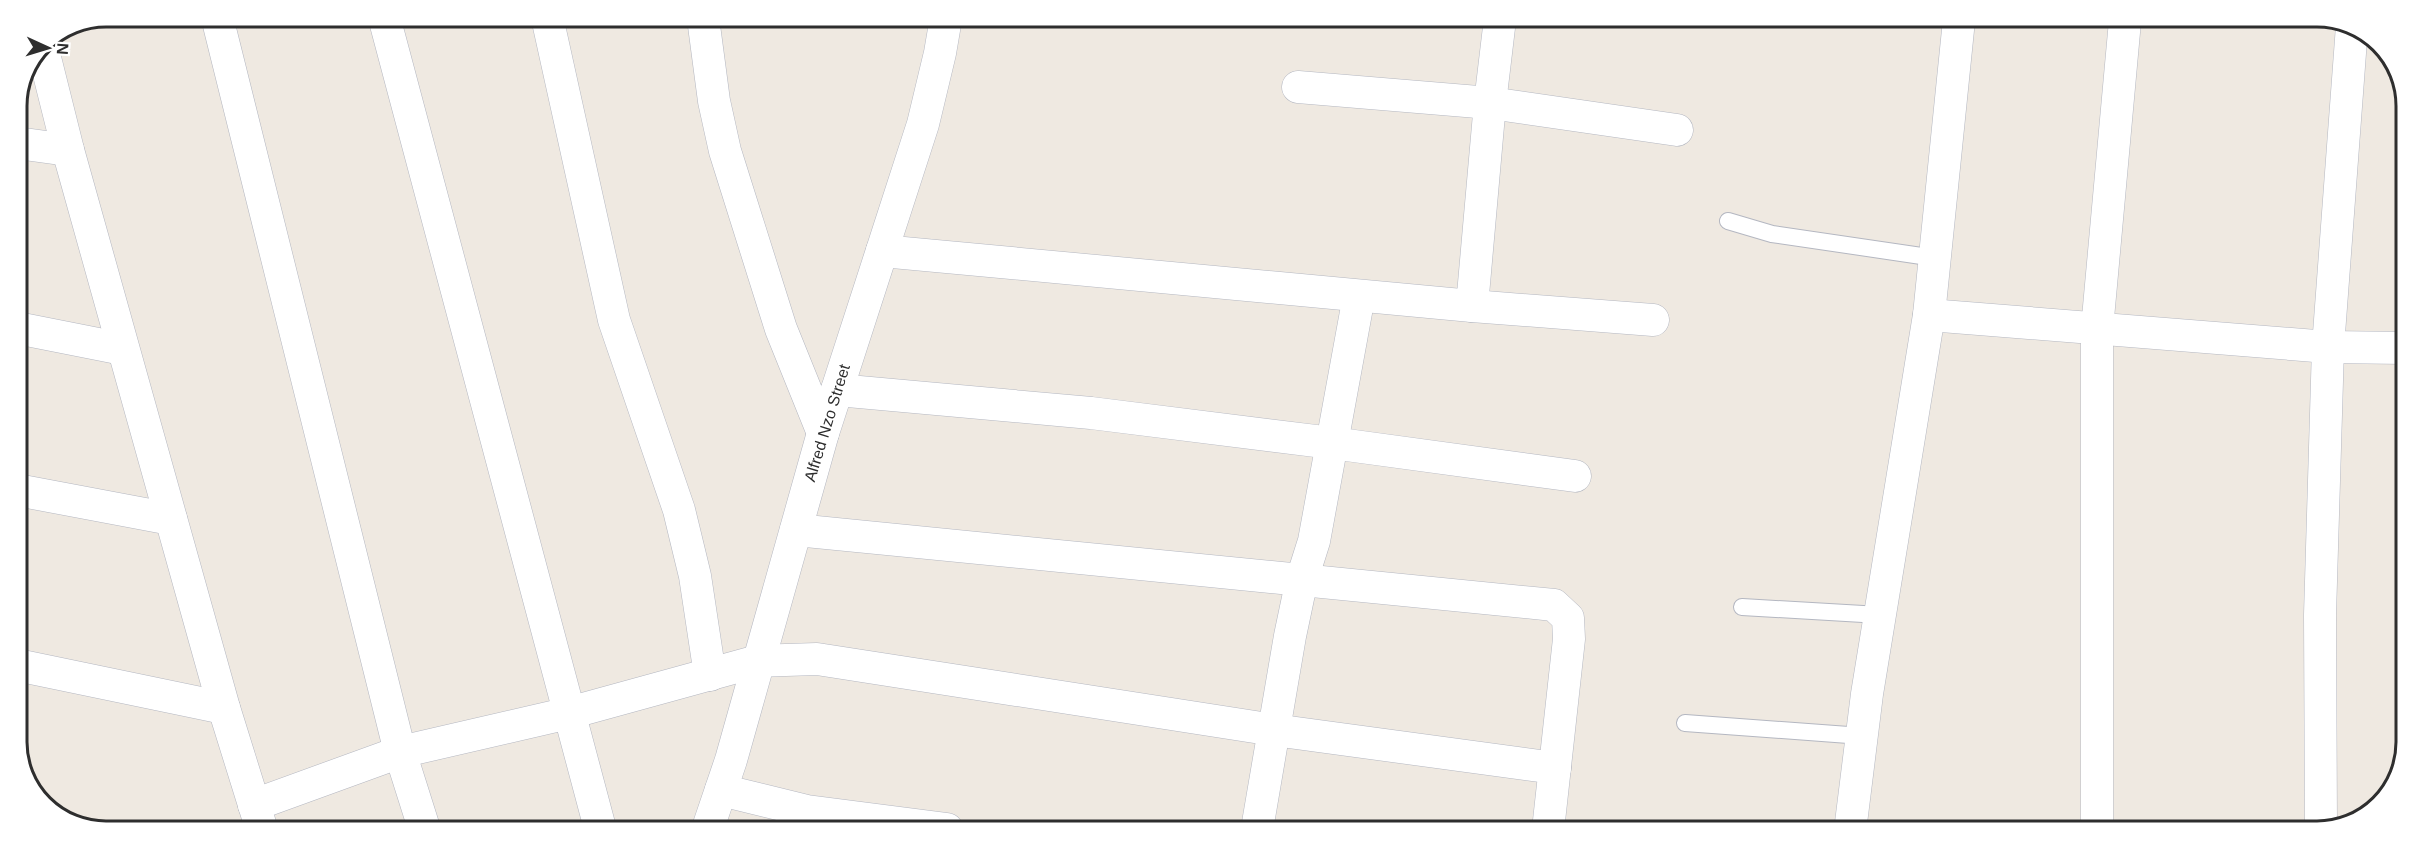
<svg xmlns="http://www.w3.org/2000/svg" width="2423" height="848" viewBox="0 0 2423 848" font-family="Arial,sans-serif">
	<style>
		.lines { fill: none; stroke-linecap: round; stroke-linejoin: round }
		.lane-casing { stroke: #b4b7c1; stroke-width: 18 }
		.street-casing { stroke: #b4b7c1; stroke-width: 33 }
		.lane { stroke: #fff; stroke-width: 16 }
		.street { stroke: #fff; stroke-width: 32 }
		.labels { text-anchor: middle; dominant-baseline: central; stroke-width: 6; stroke-linejoin: round; paint-order: stroke }
		.street-label { font-size: 16px; fill: #2e2e2e; stroke: #fff }
		.rim { fill: none; stroke: #2e2e2e; stroke-width: 3 }
	</style>
	<rect width="100%" height="100%" fill="#efe9e1"/>
	<g class="lines">
		<defs>
			<g id="lane">
				<polyline points="1728,221 1772,234 1935,258"/>
				<polyline points="1742,607 1880,615"/>
				<polyline points="1685,723 1862,736"/>
			</g>
			<g id="street">
				<polyline points="217,17 400,752 424,828"/>
				<polyline points="384,17 600,828"/>
				<polyline points="547,17 614,320 679,510 695,576 710,675"/>
				<polyline points="703,18 714,101 725,151 781,329 823,433"/>
				<polyline points="42,46 68,150 224,708 261,827"/>
				<polyline points="1298,87 1490,103 1677,130"/>
				<polyline points="17,143 68,150"/>
				<polyline points="882,251 1472,306 1653,320"/>
				<polyline points="1472,306 1490,103 1500,19"/>
				<polyline points="1929,315 2328,347 2405,348"/>
				<polyline points="17,328 123,349"/>
				<polyline points="837,390 1091,413 1332,443 1575,476"/>
				<polyline points="17,490 171,519"/>
				<polyline points="796,530 1554,605 1568,618 1569,639 1548,830"/>
				<polyline points="17,665 224,708"/>
				<polyline points="721,790 807,811 947,829"/>
				<polyline points="254,805 400,752 569,713 758,661 817,659 1274,730 1555,768"/>
				<polyline points="708,828 731,760 823,433 923,124 940,53 946,18"/>
				<polyline points="1257,829 1290,636 1302,579 1314,541 1359,296"/>
				<polyline points="2321,830 2320,615 2328,347 2352,26"/>
				<polyline points="1850,831 1867,694 1929,315 1959,20"/>
				<polyline points="2097,831 2097,329 2125,21"/>
			</g>
		</defs>
		<!-- lane casing -->
		<use href="#lane" class="lane-casing"/>
		<!-- street casing -->
		<use href="#street" class="street-casing"/>
		<!-- lane -->
		<use href="#lane" class="lane"/>
		<!-- street -->
		<use href="#street" class="street"/>
	</g>
	<g class="labels">
		<!-- street labels -->
		<g class="street-label">
			<text transform="translate(827 423) rotate(-73)">Alfred Nzo Street</text>
		</g>
	</g>
	<!-- crop -->
	<path d="M0 0H2423V848H0ZM106 27H2317A79 79 0 0 1 2396 106V742A79 79 0 0 1 2317 821H106A79 79 0 0 1 27 742V106A79 79 0 0 1 106 27Z" fill="#fff" fill-rule="evenodd"/>
	<path class="rim" d="M106 27H2317A79 79 0 0 1 2396 106V742A79 79 0 0 1 2317 821H106A79 79 0 0 1 27 742V106A79 79 0 0 1 106 27Z"/>
	<!-- north arrow -->
	<g transform="translate(48 48) rotate(94)" stroke="#ffffff" stroke-width="4.5" paint-order="stroke">
	<path d="M0-4.5L10 22L0 15L-10 22Z" fill="#2e2e2e"/>
	<text y="-9" font-size="16" font-weight="bold" text-anchor="middle" fill="#2e2e2e">N</text>
	</g>
</svg>
